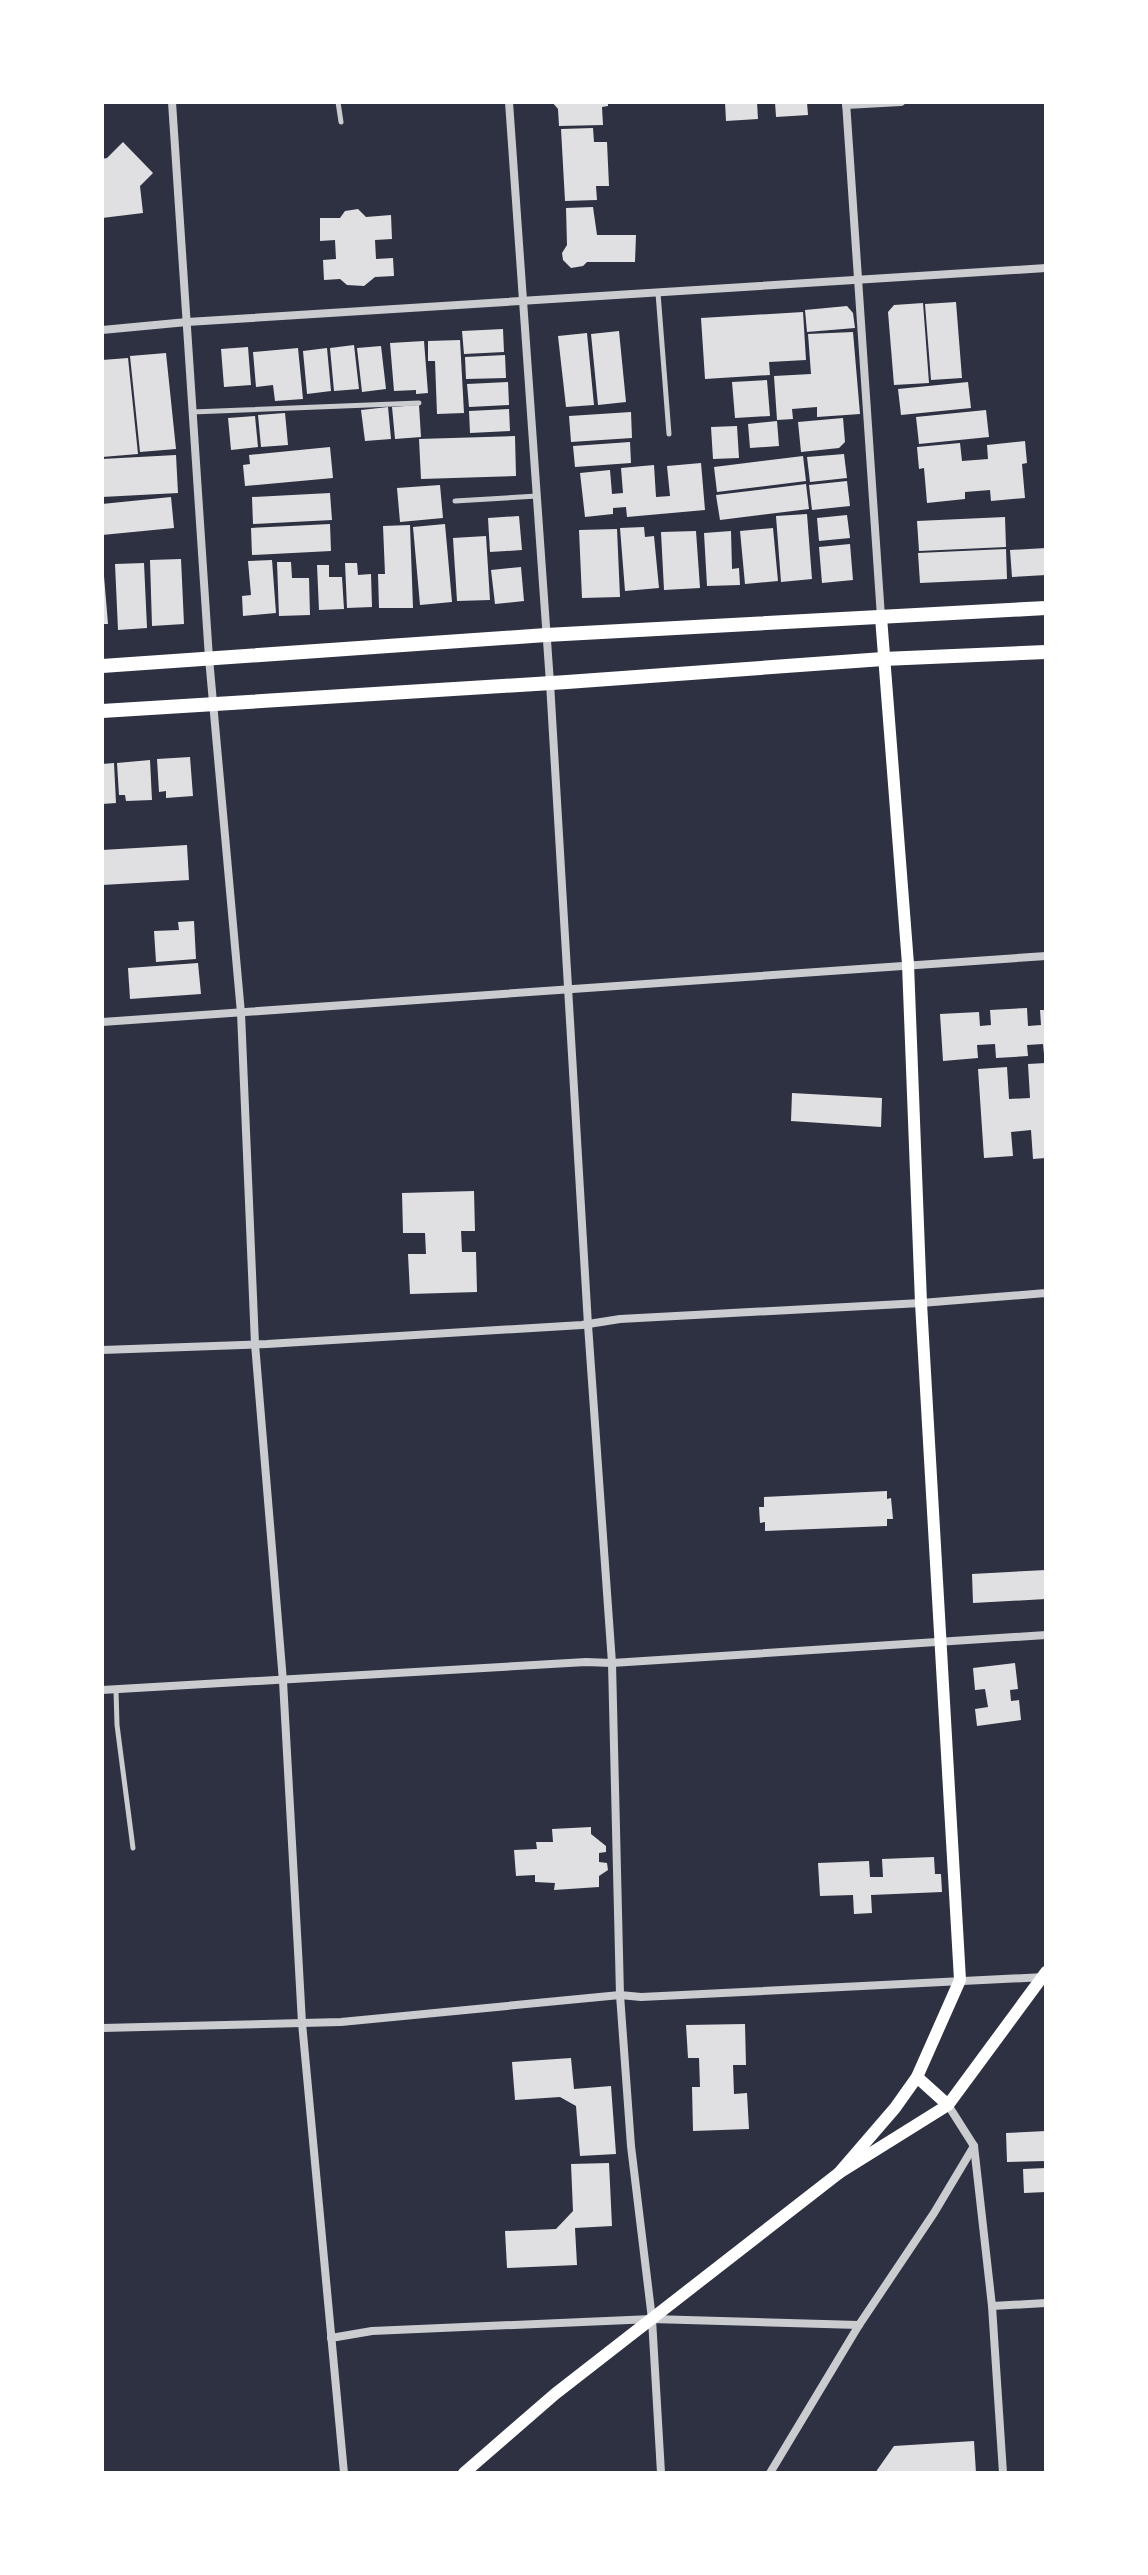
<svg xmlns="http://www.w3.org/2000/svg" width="1148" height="2575" viewBox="0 0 1148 2575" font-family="Figtree,sans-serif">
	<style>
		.building { fill: #e0e0e3 }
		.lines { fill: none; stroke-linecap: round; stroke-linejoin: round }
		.service { stroke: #caccd0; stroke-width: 5 }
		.minor { stroke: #caccd0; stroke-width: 8 }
		.secondary { stroke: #fff; stroke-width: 12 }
		.primary { stroke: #fff; stroke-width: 14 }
	</style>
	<rect width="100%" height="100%" fill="#2d3142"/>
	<!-- building -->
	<g class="building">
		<polygon points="552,102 608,102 608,106 602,107 603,125 559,126 558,109"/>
		<polygon points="725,102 757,102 758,119 726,121"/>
		<polygon points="775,102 807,102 808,115 776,117"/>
		<polygon points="593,128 594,142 607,142 609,186 596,186 597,200 565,201 561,129"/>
		<polygon points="123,142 153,173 140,186 143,213 102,218 102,159 107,158"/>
		<polygon points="593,207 597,235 636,235 635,262 587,262 583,266 571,268 563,260 562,253 567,245 566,208"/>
		<polygon points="358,209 366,217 391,215 392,239 375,240 376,259 393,258 394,276 375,277 364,286 347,285 340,279 324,280 323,260 336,259 335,240 320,241 320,218 340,218 345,211"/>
		<polygon points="956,302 962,378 931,380 925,304"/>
		<polygon points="923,303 929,383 894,385 888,312 894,305"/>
		<polygon points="847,306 853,313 855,328 807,332 805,310"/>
		<polygon points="803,312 806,360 769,362 770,375 705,379 701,318"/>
		<polygon points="503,329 504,352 464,354 462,331"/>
		<polygon points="619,331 626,402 598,405 591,334"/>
		<polygon points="853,332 860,414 817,417 817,407 792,409 793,419 777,420 774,376 811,374 808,334"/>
		<polygon points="587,333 594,405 566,407 558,336"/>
		<polygon points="460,340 464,413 437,414 435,361 428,361 428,341"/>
		<polygon points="424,341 428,393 416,394 416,390 394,391 390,343"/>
		<polygon points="354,345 359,389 334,391 330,348"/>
		<polygon points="381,346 386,389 362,392 357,348"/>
		<polygon points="248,347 251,385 224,387 221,349"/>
		<polygon points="298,348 303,399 275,401 273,385 256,387 253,352"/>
		<polygon points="327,348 331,391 307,394 303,351"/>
		<polygon points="166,353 176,449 140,452 130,356"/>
		<polygon points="505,355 506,378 466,379 465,357"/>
		<polygon points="128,358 138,454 102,457 102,360"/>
		<polygon points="767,380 770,416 735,418 732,382"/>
		<polygon points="508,382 509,405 469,407 467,384"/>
		<polygon points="968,382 971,408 901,415 898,389"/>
		<polygon points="419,405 421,437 395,439 392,407"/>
		<polygon points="388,407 391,439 365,441 361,410"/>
		<polygon points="509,409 510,431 470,433 469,411"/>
		<polygon points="986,410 989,437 919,444 916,417"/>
		<polygon points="631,412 632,438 571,442 569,416"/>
		<polygon points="285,413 288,445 261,447 258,415"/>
		<polygon points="255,416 258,447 231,450 228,418"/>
		<polygon points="843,418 845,442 839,448 801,452 798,422"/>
		<polygon points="777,421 779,446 750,448 748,424"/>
		<polygon points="737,426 739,458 713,459 711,427"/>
		<polygon points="515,436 516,476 421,479 419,439"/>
		<polygon points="1025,441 1027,463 1022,464 1025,498 991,501 990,490 965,492 965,499 927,503 924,468 919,469 917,447 960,443 962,461 988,459 987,445"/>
		<polygon points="630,442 631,463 575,467 573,446"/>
		<polygon points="330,447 333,478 245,486 243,465 250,464 249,455"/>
		<polygon points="844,454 847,478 810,482 807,457"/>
		<polygon points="176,455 178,493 102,497 102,459"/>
		<polygon points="803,456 806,481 717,492 714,467"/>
		<polygon points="701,463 705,510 627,517 626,507 613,508 613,514 585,517 580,473 610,470 612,494 623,493 621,468 654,465 656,497 670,496 667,466"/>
		<polygon points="847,481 850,506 812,510 809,485"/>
		<polygon points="806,484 809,509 720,520 716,495"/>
		<polygon points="440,485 443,518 400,522 397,488"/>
		<polygon points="330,493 332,520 253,524 252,497"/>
		<polygon points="171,497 174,528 102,535 102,504"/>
		<polygon points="807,514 812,579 781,582 776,516"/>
		<polygon points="847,515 850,538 819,541 817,518"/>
		<polygon points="519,516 522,550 490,552 488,518"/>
		<polygon points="1005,517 1006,547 919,551 917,521"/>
		<polygon points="330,524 331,551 252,555 251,528"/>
		<polygon points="445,524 452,602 420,605 413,527"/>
		<polygon points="410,525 413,608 379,608 378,574 385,574 383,526"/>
		<polygon points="644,527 645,537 654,536 659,588 625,591 620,528"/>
		<polygon points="773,528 778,581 745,584 740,531"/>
		<polygon points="617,529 620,597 582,598 579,530"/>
		<polygon points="696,531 700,588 664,590 661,532"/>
		<polygon points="731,531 732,569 739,568 740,585 707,586 704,533"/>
		<polygon points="486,536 490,600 457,601 453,538"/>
		<polygon points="850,544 853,580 822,583 819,547"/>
		<polygon points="1046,548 1046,575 1012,577 1010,550"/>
		<polygon points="1006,549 1007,579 920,583 918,553"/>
		<polygon points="181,559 184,624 152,626 150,560"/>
		<polygon points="272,560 276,613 243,616 242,596 251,595 248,561"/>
		<polygon points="277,562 291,562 292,578 309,578 310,615 279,616"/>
		<polygon points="144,563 147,628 118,630 115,564"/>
		<polygon points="345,563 357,563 358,575 371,574 372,607 347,608"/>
		<polygon points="317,565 329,565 329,577 342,577 344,609 319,610"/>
		<polygon points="521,567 524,601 495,604 491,570"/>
		<polygon points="102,576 104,576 108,624 102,624"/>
		<polygon points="190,757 193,796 166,798 166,791 159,792 157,759"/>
		<polygon points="150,760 152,800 126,801 125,795 119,795 117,763"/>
		<polygon points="114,763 116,803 102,804 102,764"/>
		<polygon points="187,845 189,880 102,885 102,850"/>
		<polygon points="194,921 196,959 156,962 154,931 179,930 178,922"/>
		<polygon points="198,963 201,994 130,999 128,968"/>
		<polygon points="1027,1008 1028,1026 1041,1025 1040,1010 1046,1010 1046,1054 1044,1054 1043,1044 1027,1045 1028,1056 996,1058 995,1044 977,1045 978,1058 943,1061 940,1014 979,1012 980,1026 991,1025 990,1010"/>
		<polygon points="1046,1063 1046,1158 1033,1159 1031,1130 1011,1132 1013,1156 984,1158 978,1069 1007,1067 1009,1099 1030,1098 1028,1064"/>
		<polygon points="792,1093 882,1098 881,1127 791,1121"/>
		<polygon points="474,1191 475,1231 461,1231 462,1252 476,1252 477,1292 410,1294 408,1254 426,1254 425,1233 403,1233 402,1193"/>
		<polygon points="887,1491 887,1499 891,1498 893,1519 887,1519 887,1526 765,1531 765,1522 760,1523 759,1507 764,1507 764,1497"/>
		<polygon points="1046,1570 1046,1599 973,1603 972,1574"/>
		<polygon points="1015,1663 1018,1689 1010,1690 1011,1701 1019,1700 1021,1720 977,1726 975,1709 988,1707 985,1689 975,1690 973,1668"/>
		<polygon points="591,1827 591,1834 606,1846 606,1852 599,1853 599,1862 607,1863 608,1870 599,1876 599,1887 554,1890 555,1883 535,1882 535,1875 516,1876 514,1850 537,1849 536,1842 553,1842 552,1829"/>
		<polygon points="934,1857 935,1874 941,1874 942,1892 871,1895 872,1913 854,1914 853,1895 820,1896 818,1863 869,1861 870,1877 883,1877 882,1859"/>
		<polygon points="745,2024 746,2065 733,2065 734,2094 747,2093 749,2129 693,2131 692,2087 700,2087 699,2058 688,2058 686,2025"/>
		<polygon points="571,2058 574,2089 611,2086 616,2154 580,2156 576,2106 560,2097 515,2100 512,2062"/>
		<polygon points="1046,2131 1046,2161 1007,2162 1006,2133"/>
		<polygon points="609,2163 612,2226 575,2228 577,2265 507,2268 505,2231 556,2229 573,2211 571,2164"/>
		<polygon points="1046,2168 1046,2192 1024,2193 1023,2169"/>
		<polygon points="974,2441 976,2473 875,2473 894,2446"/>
	</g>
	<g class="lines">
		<!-- service -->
		<g class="service">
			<polyline points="338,102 341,122"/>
			<polyline points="658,293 669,434"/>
			<polyline points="192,412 419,403"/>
			<polyline points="455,501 537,496"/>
			<polyline points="116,1690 117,1725 133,1848"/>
		</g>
		<!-- minor -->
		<g class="minor">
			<polyline points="172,102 209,658 241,1013 255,1344 283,1681 302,2023 344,2473"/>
			<polyline points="509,102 550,683 588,1325 612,1663 620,1995 631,2146 652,2319 661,2473"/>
			<polyline points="846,102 881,617"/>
			<polyline points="846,105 901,102"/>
			<polyline points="102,330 187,322 1046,268"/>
			<polyline points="102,1022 1046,956"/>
			<polyline points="102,1350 267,1344 582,1325 620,1319 921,1303 1046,1293"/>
			<polyline points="102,1690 586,1662 612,1663 1046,1635"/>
			<polyline points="102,2028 341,2022 620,1995 641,1997 1045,1977"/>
			<polyline points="948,2105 974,2146 992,2306 1003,2473"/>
			<polyline points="992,2306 1046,2303"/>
			<polyline points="331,2338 372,2331 652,2319 859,2325"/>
			<polyline points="770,2473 859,2325 934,2213 974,2146"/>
		</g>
		<!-- secondary -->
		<g class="secondary">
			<polyline points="917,2077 948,2105"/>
			<polyline points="839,2173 895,2108 917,2077 960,1980 921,1303 908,964 881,617"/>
			<polyline points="464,2473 555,2394 839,2173 948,2105 1046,1972"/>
		</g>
		<!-- primary -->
		<g class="primary">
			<polyline points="102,666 546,635 1046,608"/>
			<polyline points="102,711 567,682 883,659 1046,652"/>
		</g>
	</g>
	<!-- border -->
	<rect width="1148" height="2575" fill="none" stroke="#ffffff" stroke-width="208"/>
</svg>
